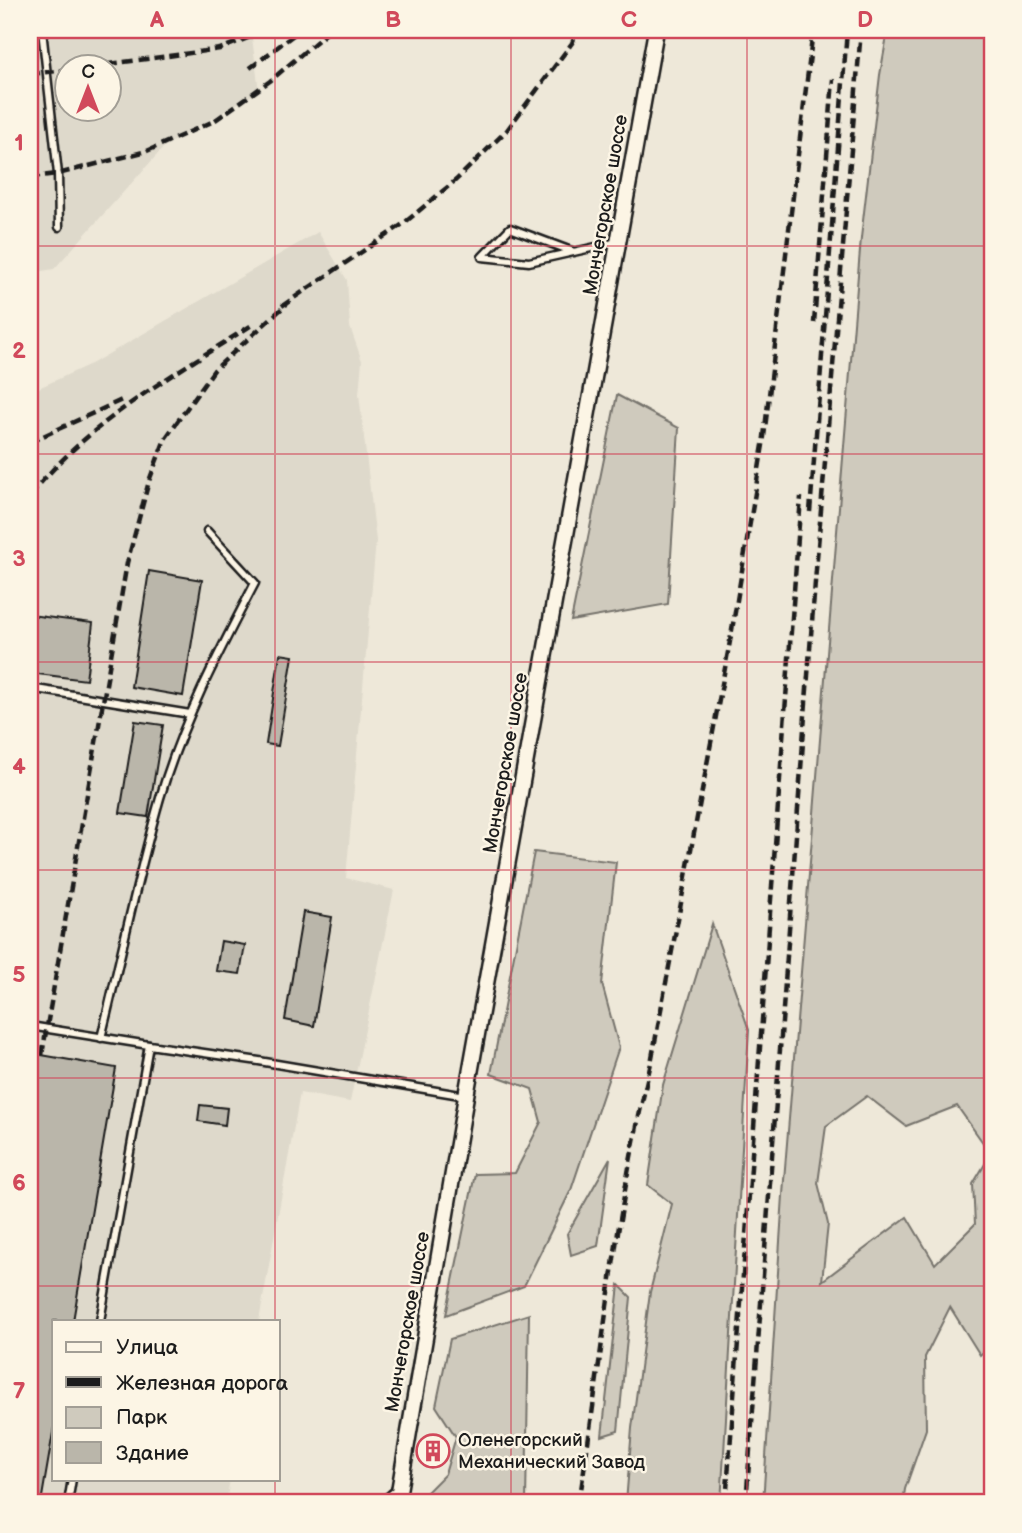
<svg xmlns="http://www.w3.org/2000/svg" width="1022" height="1533" viewBox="0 0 1022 1533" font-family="'Balsamiq Sans',sans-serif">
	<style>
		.built { fill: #ded9cb; fill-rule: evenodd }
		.green { fill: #cfcabd; stroke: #76736c; stroke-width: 2; fill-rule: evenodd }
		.building { fill: #bab6aa; stroke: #1c1c1c; stroke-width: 2 }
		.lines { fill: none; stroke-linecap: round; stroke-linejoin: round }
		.service-casing { stroke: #1c1c1c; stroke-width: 11 }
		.tertiary-casing { stroke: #1c1c1c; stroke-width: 19 }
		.service { stroke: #fcf5e5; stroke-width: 6 }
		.tertiary { stroke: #fcf5e5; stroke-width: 14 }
		.rail { stroke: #1c1c1c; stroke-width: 4.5; stroke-dasharray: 10 5; stroke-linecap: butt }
		.grid { fill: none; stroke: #d1495b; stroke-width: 2; stroke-opacity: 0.55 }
		.labels { text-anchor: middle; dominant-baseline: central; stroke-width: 5; stroke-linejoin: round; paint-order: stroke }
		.street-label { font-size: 19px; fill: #1c1c1c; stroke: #fcf5e5 }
		.poi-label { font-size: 19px; fill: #1c1c1c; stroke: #fcf5e5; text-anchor: start }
		.neatline { fill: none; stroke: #d1495b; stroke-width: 2.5 }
		.grid-label { font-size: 23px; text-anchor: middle; font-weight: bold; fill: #d1495b }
	</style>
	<rect width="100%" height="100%" fill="#eee8d9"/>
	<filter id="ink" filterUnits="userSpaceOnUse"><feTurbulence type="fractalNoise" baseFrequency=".0143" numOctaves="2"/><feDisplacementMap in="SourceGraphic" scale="14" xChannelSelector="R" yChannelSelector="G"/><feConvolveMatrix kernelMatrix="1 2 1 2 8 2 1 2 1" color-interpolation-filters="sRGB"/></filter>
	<g filter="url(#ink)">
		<!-- built -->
		<g class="built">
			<path d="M30 30H251L259 91 165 146 54 269 30 273ZM66 66H108V108H66Z"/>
			<polygon points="318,232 347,280 350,327 362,361 359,394 376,541 346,878 394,890 350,1102 300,1093 259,1321 54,1321 54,1479 230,1479 226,1503 30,1503 30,392 93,363"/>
		</g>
		<!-- green -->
		<g class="green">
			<path d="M888 30H992V1344L980 1355 950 1307 925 1357 926 1429 905 1489 903 1503H763L784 1180 861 238 880 75ZM867 1096 906 1126 957 1106 991 1154 973 1184 975 1224 935 1264 907 1217 822 1281 828 1224 818 1183 826 1126Z"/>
			<polygon points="617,395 679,428 668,604 571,621"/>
			<polygon points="534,852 616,862 602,984 619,1047 571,1190 524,1286 446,1315 475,1174 515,1173 541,1122 532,1089 491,1074"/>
			<polygon points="712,924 749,1030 721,1503 626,1503 632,1428 650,1292 672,1204 648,1185 663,1085"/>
			<polygon points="610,1158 598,1246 571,1255 567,1234"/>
			<polygon points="619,1285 631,1297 618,1431 602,1436"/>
			<polygon points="529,1314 526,1503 425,1503 427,1492 445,1474 456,1437 436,1406 450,1339"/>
		</g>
		<!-- building -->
		<g class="building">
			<polygon points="30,186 35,235 30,236"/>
			<polygon points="149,571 202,580 183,696 131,687"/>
			<polygon points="30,615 93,623 86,680 30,673"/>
			<polygon points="280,654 293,656 278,746 266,744"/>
			<polygon points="135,721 163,725 148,817 120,813"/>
			<polygon points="303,912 332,917 314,1026 285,1020"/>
			<polygon points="221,941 245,945 240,974 216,971"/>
			<polygon points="30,1053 116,1068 73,1321 54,1321 54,1427 41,1503 30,1503"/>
			<polygon points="200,1105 227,1108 225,1125 198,1121"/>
			<polygon points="431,1441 437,1441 436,1461 429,1460"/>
		</g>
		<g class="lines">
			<defs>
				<g id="service">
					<polyline points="42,30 58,174 59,227"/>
					<polyline points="574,252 510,228 482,257 529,262 618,242"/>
					<polyline points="30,688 190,714"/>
					<polyline points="30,1026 149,1045"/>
					<path d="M101 1038C121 958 137 877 160 798 182 722 219 652 255 583L207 531"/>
					<polyline points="100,1321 149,1045 259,1061 466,1096"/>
					<polyline points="68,1503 72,1479"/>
					<polyline points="381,1503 396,1490"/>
				</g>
				<polyline id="tertiary" points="397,1503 466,1096 656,30"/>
			</defs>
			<!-- service casing -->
			<use href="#service" class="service-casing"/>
			<!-- tertiary casing -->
			<use href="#tertiary" class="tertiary-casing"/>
			<!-- service -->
			<use href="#service" class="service"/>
			<!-- tertiary -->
			<use href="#tertiary" class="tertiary"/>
			<!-- rail -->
			<g class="rail">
				<polyline points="94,66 220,49 268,30"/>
				<polyline points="250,68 300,30"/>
				<polyline points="30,74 66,70"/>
				<polyline points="30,177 58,174 147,151 214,121 270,81 330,30"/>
				<polyline points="282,306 403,224 456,180 507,130 572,43 578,30"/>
				<polyline points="814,323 833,79"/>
				<polyline points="30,442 124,399"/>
				<path d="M30 496C89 421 173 375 252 325"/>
				<polyline points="810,512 847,30"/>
				<polyline points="42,1055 127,563 149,481 165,439 214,370 289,302"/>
				<path d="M579 1503C602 1356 616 1207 651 1063L731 636 763 445 813 30"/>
				<polyline points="726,1503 801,497"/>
				<polyline points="746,1503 815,582 861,30"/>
			</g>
		</g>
	</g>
	<!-- grid -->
	<path class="grid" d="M275 30V1321M511 30V1503M747 30V1503M30 246H992M30 454H992M30 662H992M30 870H992M30 1078H992M30 1286H992M275 1479V1503"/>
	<!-- icons -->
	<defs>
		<symbol id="building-ring" viewBox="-11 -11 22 22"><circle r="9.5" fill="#fcf5e5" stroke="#d1495b" stroke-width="1.5"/><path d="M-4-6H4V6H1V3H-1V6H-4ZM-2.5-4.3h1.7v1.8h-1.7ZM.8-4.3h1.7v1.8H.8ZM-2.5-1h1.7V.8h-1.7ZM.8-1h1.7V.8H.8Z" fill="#d1495b"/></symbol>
	</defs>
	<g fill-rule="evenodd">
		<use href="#building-ring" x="414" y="1432" width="38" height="38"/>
	</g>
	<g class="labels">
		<!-- street labels -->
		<g class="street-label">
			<text transform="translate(606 205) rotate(-80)">Мончегорское шоссе</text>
			<text transform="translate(506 763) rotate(-80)">Мончегорское шоссе</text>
			<text transform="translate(408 1322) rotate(-80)">Мончегорское шоссе</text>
		</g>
		<!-- poi labels -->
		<g class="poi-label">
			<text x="458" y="1440">Оленегорский<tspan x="458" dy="22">Механический Завод</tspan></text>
		</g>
	</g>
	<!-- margin -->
	<rect width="1022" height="1533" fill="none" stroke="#fcf5e5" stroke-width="77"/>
	<!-- legend -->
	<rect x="52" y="1320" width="228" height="161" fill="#fcf5e5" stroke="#a29e95" stroke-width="2"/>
	<rect x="66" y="1342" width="35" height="10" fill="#fcf5e5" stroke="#a29e95" stroke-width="2"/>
	<text x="116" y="1354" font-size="21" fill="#1c1c1c">Улица</text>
	<rect x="66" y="1377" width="35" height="10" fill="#1c1c1c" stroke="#a29e95" stroke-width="2"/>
	<text x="116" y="1390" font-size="21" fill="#1c1c1c">Железная дорога</text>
	<rect x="66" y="1407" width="35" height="21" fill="#cfcabd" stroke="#a29e95" stroke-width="2"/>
	<text x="116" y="1424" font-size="21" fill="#1c1c1c">Парк</text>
	<rect x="66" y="1442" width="35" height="21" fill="#bab6aa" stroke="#a29e95" stroke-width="2"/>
	<text x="116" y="1460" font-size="21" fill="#1c1c1c">Здание</text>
	<!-- north arrow -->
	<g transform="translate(88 88)"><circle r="33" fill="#fcf5e5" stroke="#a29e95" stroke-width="2"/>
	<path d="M0-5L12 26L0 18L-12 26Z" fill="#d1495b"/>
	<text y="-10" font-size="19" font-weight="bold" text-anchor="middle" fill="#1c1c1c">С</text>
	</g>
	<rect x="38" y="38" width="946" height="1456" class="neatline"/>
	<g class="grid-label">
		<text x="157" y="27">A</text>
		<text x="393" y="27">B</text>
		<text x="629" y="27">C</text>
		<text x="865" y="27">D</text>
		<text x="19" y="150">1</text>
		<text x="19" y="358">2</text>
		<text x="19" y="566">3</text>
		<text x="19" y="774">4</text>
		<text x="19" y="982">5</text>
		<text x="19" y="1190">6</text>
		<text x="19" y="1398">7</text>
	</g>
</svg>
